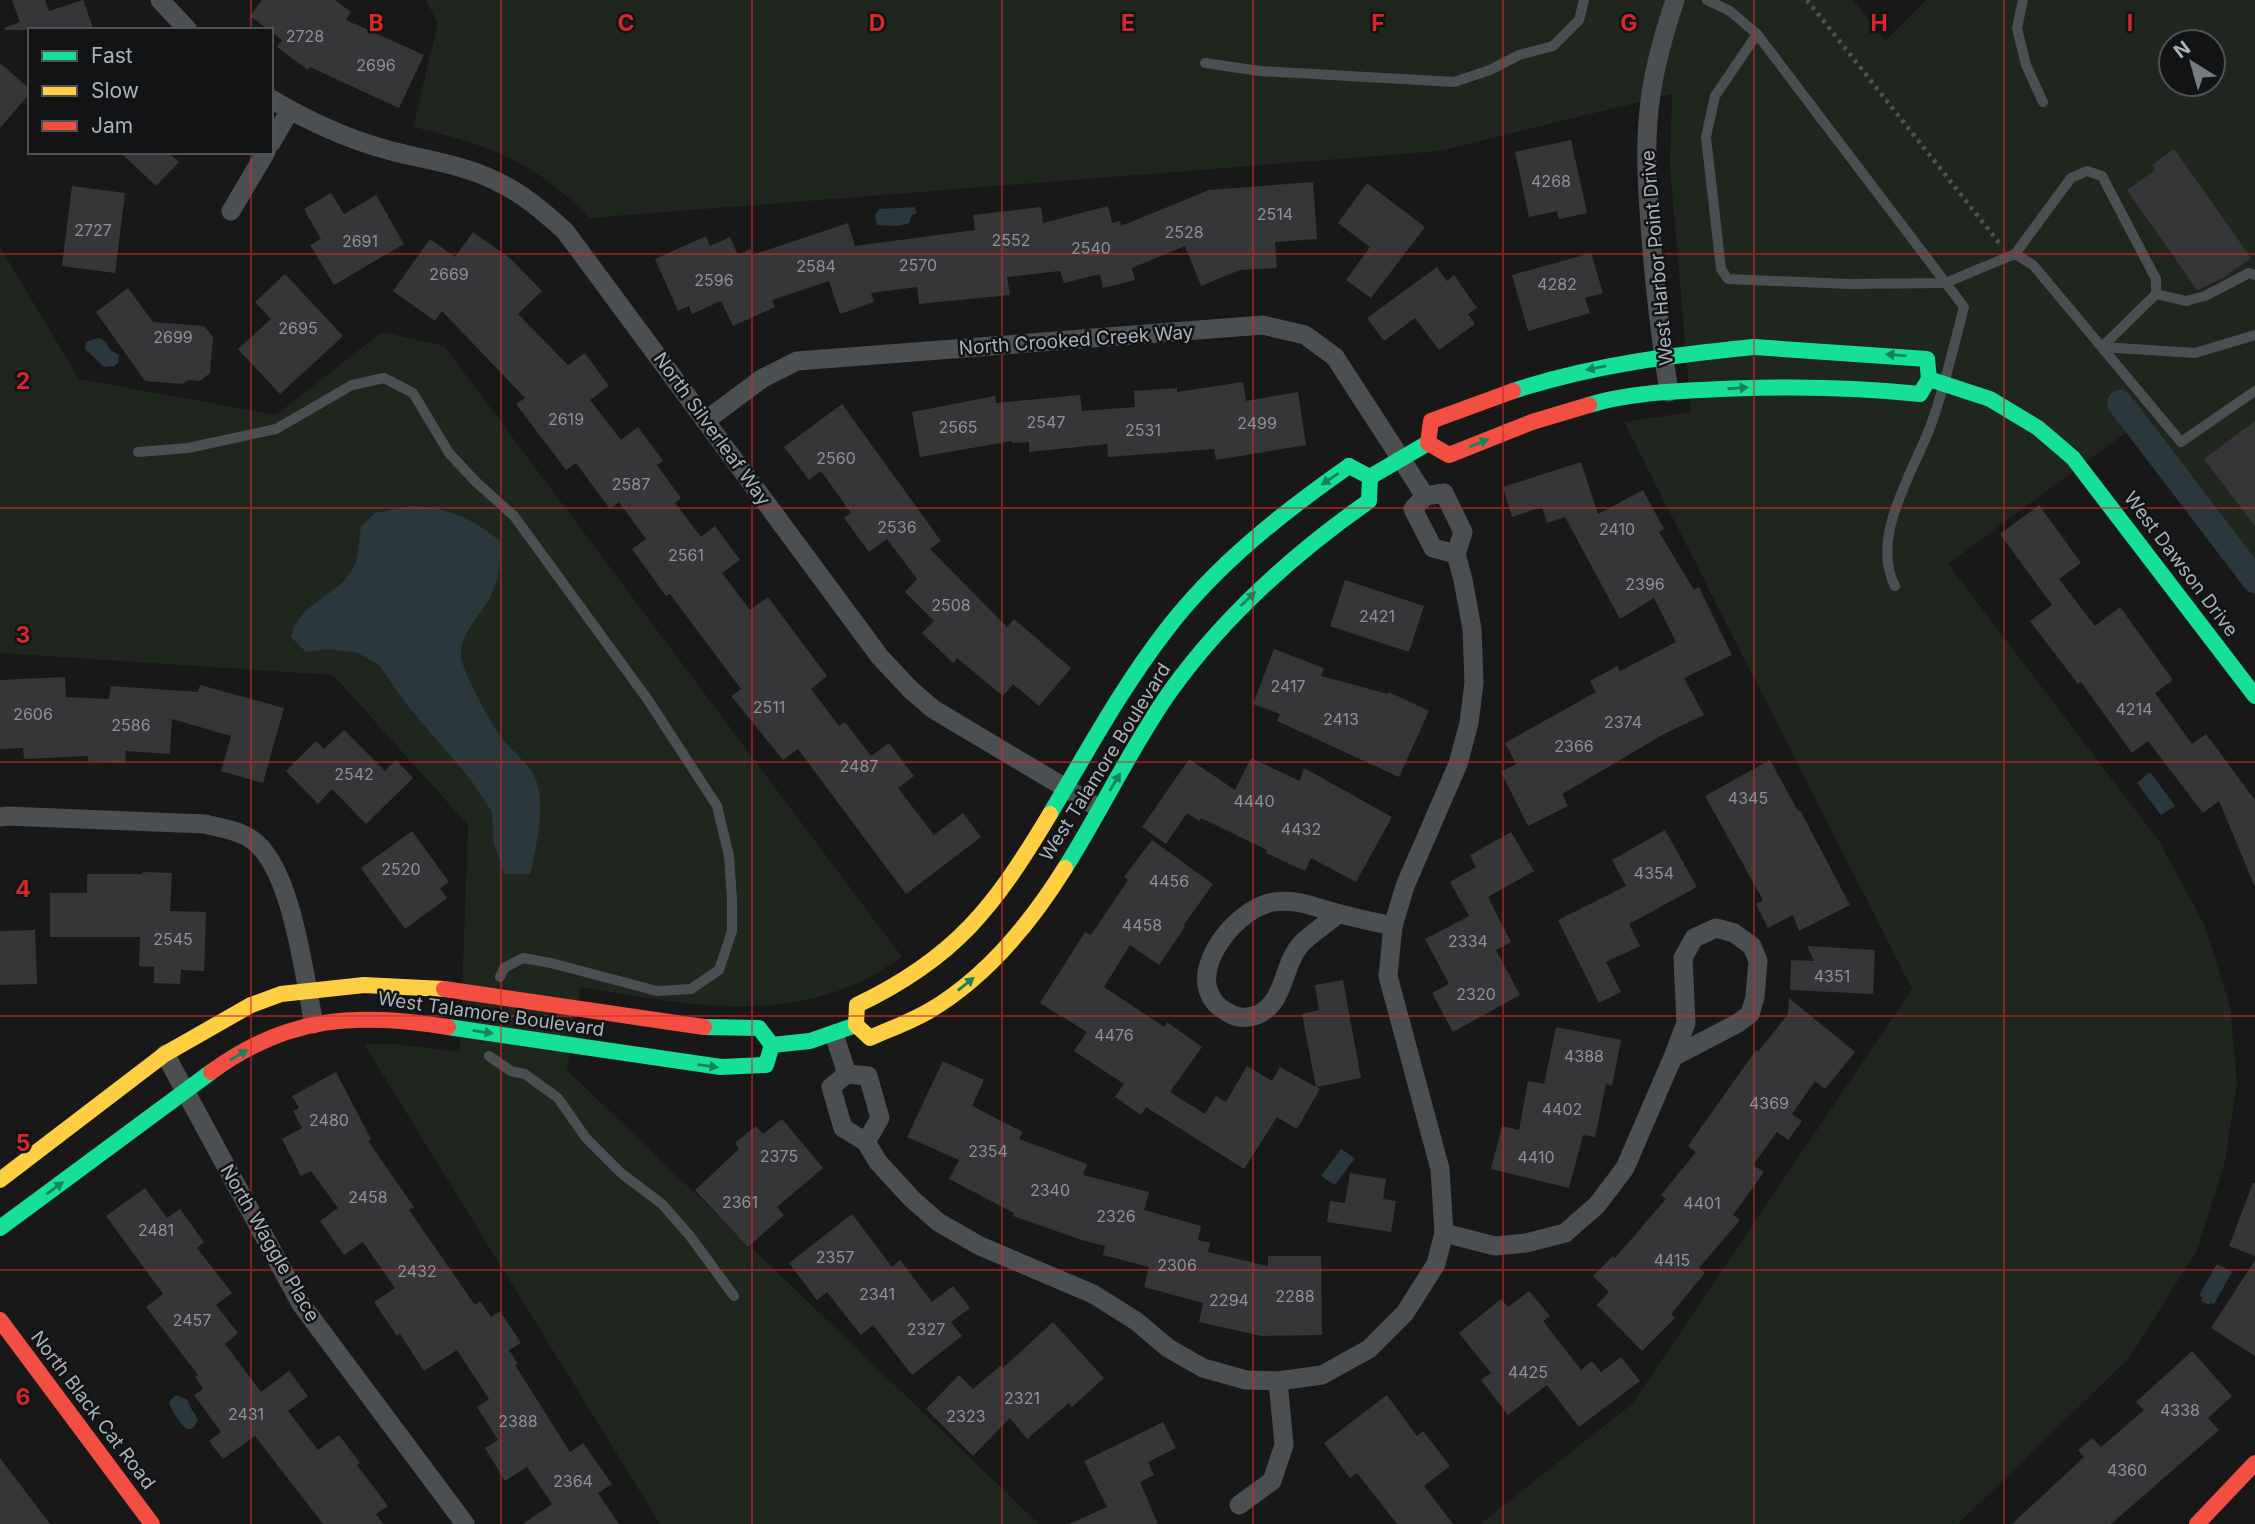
<svg xmlns="http://www.w3.org/2000/svg" width="2255" height="1524" viewBox="0 0 2255 1524" font-family="Inter,sans-serif">
	<style>
		.green { fill: #1e261e; fill-rule: evenodd }
		.water { fill: #2a373c }
		.lines { fill: none; stroke-linecap: round; stroke-linejoin: round }
		.canal { stroke: #2a373c; stroke-width: 26 }
		.building { fill: #363638 }
		.path { stroke: #4e5053; stroke-width: 4.5; stroke-dasharray: 3.5 5; stroke-linecap: butt }
		.lane { stroke: #4c4f52; stroke-width: 10 }
		.street { stroke: #4c4f52; stroke-width: 19 }
		.fast { stroke: #16e098; stroke-width: 16 }
		.slow { stroke: #ffcf43; stroke-width: 16 }
		.jam { stroke: #f24e42; stroke-width: 16 }
		.oneway { fill: #14845d }
		.grid { fill: none; stroke: #d62828; stroke-width: 2; stroke-opacity: 0.55 }
		.labels { text-anchor: middle; dominant-baseline: central; stroke-width: 5; stroke-linejoin: round; paint-order: stroke }
		.number-label { font-size: 16px; fill: #8c929a }
		.street-label { font-size: 19px; fill: #a9b1ba; stroke: #121315 }
		.grid-label { font-size: 23px; text-anchor: middle; font-weight: bold; fill: #d62828; stroke: #121315; stroke-width: 5; stroke-linejoin: round; paint-order: stroke }
	</style>
	<rect width="100%" height="100%" fill="#181819"/>
	<!-- green -->
	<g class="green">
		<path d="M424 0H1853L1885 41 1926 0H2255V597L2131 429 1948 564 2159 841 2204 924 2230 1006 2237 1083 2225 1161 2197 1250 2130 1357 1958 1524H1480L1632 1404 1912 989 1624 422 1691 412 1670 168 1672 94 1440 151 590 218C531 159 491 146 413 127L438 24 427 2ZM2171 42H2213V84H2171Z"/>
		<path d="M0 247 79 379 276 415 382 332 444 346 902 957C892 963 881 971 870 977 779 1025 677 1003 580 987L567 1070 1039 1524H660L364 1044H394L460 1052 468 825 333 675 0 653Z"/>
	</g>
	<!-- water -->
	<g class="water">
		<polygon points="914,207 917,213 912,215 909,223 898,226 877,225 875,215 879,209"/>
		<polygon points="99,338 106,342 110,350 119,355 118,363 114,366 104,367 85,349 86,342"/>
		<path d="M411 506C447 507 472 518 500 541 501 559 500 576 492 593 483 614 461 630 461 655 461 671 493 728 504 741 515 754 532 766 537 783 545 811 536 847 530 874H504L494 843 492 812 471 780 407 705 379 665 358 653 328 649 306 652 291 637C300 599 340 598 355 564 359 553 359 538 361 526L375 513Z"/>
		<polygon points="2150,772 2175,806 2161,815 2137,783"/>
		<polygon points="1341,1149 1355,1158 1335,1185 1321,1176"/>
		<polygon points="2217,1264 2232,1272 2214,1304 2211,1302 2210,1305 2201,1301 2203,1298 2199,1295"/>
		<path d="M176 1395 188 1400C189 1409 196 1413 198 1421L192 1429H187C179 1423 172 1411 169 1402Z"/>
	</g>
	<g class="lines">
		<!-- canal -->
		<polyline class="canal" points="2120,403 2255,580"/>
	</g>
	<!-- building -->
	<g class="building">
		<polygon points="12,0 45,0 49,11 83,0 94,30 5,30 4,28 20,22"/>
		<polygon points="262,0 335,0 351,12 346,20 424,55 399,108 310,67 308,70 277,47 282,40 250,16"/>
		<polygon points="0,63 30,89 30,93 0,128"/>
		<polygon points="1571,140 1587,213 1559,219 1557,211 1529,217 1515,152"/>
		<polygon points="2174,149 2251,258 2223,278 2197,290 2127,190 2155,170 2152,165"/>
		<polygon points="120,152 168,152 179,162 156,186"/>
		<polygon points="1313,182 1317,239 1275,242 1277,268 1240,270 1201,286 1185,246 1132,268 1135,280 1103,288 1100,274 1064,283 1060,271 1007,277 1010,295 919,304 917,287 871,293 874,302 840,314 829,281 772,300 775,307 733,326 721,301 692,314 689,306 678,311 655,259 706,236 710,246 730,237 738,255 750,249 752,255 848,223 855,246 975,230 973,215 1041,207 1043,223 1108,206 1112,223 1120,221 1121,226 1209,190"/>
		<polygon points="1367,183 1425,227 1371,298 1346,280 1370,247 1338,223"/>
		<polygon points="72,186 125,193 115,273 62,266"/>
		<polygon points="331,193 344,214 376,195 404,244 334,285 310,245 321,239 304,209"/>
		<polygon points="473,232 511,259 542,291 518,314 568,365 585,353 609,386 590,400 621,440 638,427 663,461 657,465 681,498 675,503 701,537 715,526 740,560 722,573 750,610 768,597 827,676 811,689 839,726 845,722 871,756 889,743 914,776 898,788 934,835 963,813 981,837 906,894 798,749 783,760 731,696 741,689 670,594 666,596 632,549 646,539 619,502 610,509 576,463 566,470 516,404 525,398 442,311 435,321 393,291 430,239 455,257"/>
		<polygon points="1591,253 1603,293 1585,298 1590,313 1528,331 1512,275"/>
		<polygon points="1437,267 1447,281 1454,275 1477,308 1468,314 1475,324 1439,350 1415,318 1384,341 1367,318"/>
		<polygon points="285,274 343,336 280,394 238,349 271,319 255,302"/>
		<polygon points="128,288 153,322 204,326 213,337 210,373 200,381 189,380 182,384 145,381 96,312"/>
		<polygon points="1243,382 1246,401 1298,392 1306,445 1216,460 1214,449 1108,457 1107,444 1029,452 1029,442 1012,443 1012,441 920,457 912,412 995,396 996,403 1080,395 1082,411 1135,407 1134,391 1177,388 1177,392"/>
		<polygon points="842,404 941,541 930,549 1007,627 1014,619 1071,668 1039,706 1013,684 1003,696 957,658 953,663 922,633 934,621 905,592 917,579 887,539 869,552 844,518 851,513 821,471 809,480 784,447"/>
		<polygon points="2255,421 2255,526 2204,459"/>
		<polygon points="1581,462 1598,514 1643,490 1664,529 1659,532 1694,590 1699,587 1732,655 1684,678 1704,715 1666,733 1562,794 1568,806 1528,826 1501,772 1516,764 1505,743 1596,692 1590,681 1617,666 1620,671 1676,642 1654,598 1620,619 1565,517 1547,523 1542,507 1512,517 1503,487"/>
		<polygon points="2039,505 2081,563 2059,579 2095,626 2120,607 2173,680 2155,693 2192,744 2206,734 2255,800 2255,887 2219,801 2203,813 2148,741 2132,753 2081,682 2078,684 2030,621 2052,605 2000,534"/>
		<polygon points="1345,580 1424,606 1409,652 1330,626"/>
		<polygon points="1274,649 1324,668 1321,676 1388,694 1389,692 1429,711 1399,777 1277,721 1280,714 1253,704"/>
		<polygon points="65,677 66,697 109,699 111,686 198,692 200,685 284,708 263,783 221,771 231,736 172,719 170,754 126,751 125,763 88,761 88,756 24,759 23,748 0,749 0,680"/>
		<polygon points="344,730 385,771 396,760 413,778 366,824 332,789 318,804 286,771 316,741 324,749"/>
		<polygon points="1251,758 1300,781 1304,768 1392,817 1356,882 1311,858 1305,871 1266,853 1267,850 1201,818 1199,821 1187,813 1166,844 1142,827 1189,759 1235,790"/>
		<polygon points="1770,760 1798,811 1800,810 1850,905 1799,931 1793,915 1768,928 1756,904 1763,900 1705,796"/>
		<polygon points="1665,830 1697,887 1629,924 1640,946 1606,962 1621,992 1599,1003 1558,920 1626,886 1612,860"/>
		<polygon points="412,831 449,882 440,888 447,898 405,929 361,868"/>
		<polygon points="1511,832 1534,871 1488,897 1511,942 1496,950 1520,995 1453,1032 1432,993 1449,984 1425,939 1469,916 1450,882 1476,867 1470,855"/>
		<polygon points="1152,840 1213,884 1183,926 1185,927 1159,965 1130,945 1104,987 1164,1027 1167,1022 1202,1047 1170,1092 1205,1114 1216,1096 1226,1102 1247,1066 1272,1081 1280,1067 1316,1087 1302,1014 1319,1010 1315,985 1343,980 1361,1078 1317,1087 1320,1089 1297,1129 1277,1117 1244,1169 1146,1107 1141,1115 1115,1097 1124,1084 1074,1051 1087,1032 1040,1003 1085,932 1091,935 1128,880 1124,877"/>
		<polygon points="143,872 172,873 170,911 206,912 204,971 181,970 180,984 154,983 154,967 139,966 140,937 50,937 50,893 87,893 87,874 142,874"/>
		<polygon points="35,930 37,984 0,985 0,931"/>
		<polygon points="1807,946 1875,950 1873,994 1790,990 1791,960 1814,961"/>
		<polygon points="1789,998 1855,1052 1825,1089 1815,1081 1792,1114 1802,1121 1788,1140 1777,1132 1753,1165 1764,1172 1733,1215 1740,1220 1699,1268 1705,1273 1671,1314 1675,1318 1642,1351 1597,1305 1609,1292 1593,1276 1613,1256 1615,1258 1666,1199 1661,1195 1696,1152 1688,1146 1756,1050 1758,1052 1788,1014"/>
		<polygon points="1556,1027 1621,1040 1612,1086 1606,1084 1595,1137 1583,1135 1569,1188 1491,1169 1502,1126 1519,1130 1528,1081 1544,1084"/>
		<polygon points="943,1061 984,1080 972,1106 1023,1132 1019,1139 1087,1164 1083,1175 1149,1192 1144,1210 1201,1226 1198,1240 1210,1243 1208,1252 1268,1266 1268,1256 1321,1256 1322,1335 1261,1336 1199,1322 1203,1303 1144,1287 1149,1267 1103,1255 1105,1246 1082,1240 1013,1216 1014,1213 949,1179 959,1160 907,1137"/>
		<polygon points="336,1072 371,1139 368,1141 414,1207 409,1210 475,1305 480,1301 491,1317 500,1311 521,1343 509,1350 518,1364 515,1365 570,1452 583,1443 612,1484 598,1493 619,1524 523,1524 552,1504 527,1467 505,1481 485,1448 498,1440 477,1407 489,1399 457,1350 424,1371 400,1334 397,1336 374,1302 395,1288 363,1242 344,1255 320,1221 338,1208 311,1171 301,1176 282,1139 302,1128 293,1111 299,1108 292,1096"/>
		<polygon points="782,1119 823,1168 777,1207 784,1215 748,1247 695,1190 739,1149 735,1143 756,1126 763,1134"/>
		<polygon points="1350,1173 1386,1179 1383,1199 1396,1201 1391,1232 1327,1222 1330,1201 1345,1203"/>
		<polygon points="2253,1183 2255,1183 2255,1256 2229,1246"/>
		<polygon points="145,1188 167,1218 180,1209 204,1242 197,1248 232,1293 216,1305 238,1333 225,1344 261,1392 289,1371 308,1396 288,1411 318,1450 339,1435 360,1463 357,1465 388,1506 376,1514 383,1524 323,1524 255,1436 223,1459 209,1441 221,1432 194,1395 203,1389 195,1377 198,1375 146,1307 163,1294 106,1216"/>
		<polygon points="852,1214 892,1267 900,1260 932,1302 953,1286 970,1308 951,1322 962,1336 912,1375 873,1325 861,1335 827,1292 817,1300 789,1263"/>
		<polygon points="2255,1260 2255,1356 2211,1328"/>
		<polygon points="1529,1291 1550,1316 1543,1321 1581,1370 1592,1361 1601,1372 1621,1357 1640,1381 1579,1427 1547,1385 1508,1415 1481,1380 1491,1373 1459,1333 1501,1299 1508,1307"/>
		<polygon points="1053,1322 1104,1378 1072,1407 1069,1403 1027,1439 1010,1418 973,1456 926,1409 959,1375 973,1389 1000,1366 1003,1368"/>
		<polygon points="2192,1351 2232,1396 2208,1418 2219,1430 2111,1524 2012,1524 2084,1457 2078,1450 2092,1438 2101,1447 2144,1410 2136,1402"/>
		<polygon points="1387,1395 1417,1436 1423,1431 1450,1466 1424,1486 1453,1524 1397,1524 1357,1473 1350,1478 1324,1443"/>
		<polygon points="1163,1422 1176,1448 1148,1462 1154,1475 1140,1482 1158,1524 1069,1524 1107,1507 1084,1461"/>
		<polygon points="0,1458 50,1524 0,1524"/>
	</g>
	<g class="lines">
		<!-- path -->
		<polyline class="path" points="1807,0 2000,244"/>
		<!-- lane -->
		<g class="lane">
			<path d="M1707 0 1730 11 1757 34 1964 307C1954 345 1945 385 1932 422 1915 470 1869 536 1895 586"/>
			<polyline points="2023,0 2017,28 2026,65 2043,102"/>
			<polyline points="1757,34 1715,96 1706,137 1721,269 1728,279 1849,284 1945,283 2015,254 2033,265 2181,442 2255,391"/>
			<polyline points="1205,63 1260,71 1454,82 1490,70 1519,55 1553,46 1579,20 1584,0"/>
			<polyline points="2015,254 2071,178 2087,171 2102,176 2156,279 2156,294 2102,347 2195,353 2255,335"/>
			<polyline points="2156,294 2186,301 2205,296 2249,273 2255,275"/>
			<polyline points="138,452 188,448 276,429 352,385 384,378 413,393 449,453 475,481 514,516 648,700 717,806 729,856 732,899 732,931 719,970 691,989 657,991 551,963 523,958 504,968 500,977"/>
			<polyline points="489,1056 511,1071 525,1074 558,1098 586,1138 621,1173 662,1204 690,1236 734,1296"/>
		</g>
		<!-- street -->
		<g class="street">
			<polyline points="160,0 188,30"/>
			<path d="M271 99C308 121 347 139 388 150 424 160 462 164 496 181 522 193 544 212 565 231L880 657 911 690 933 709 1099 808"/>
			<polyline points="271,143 290,110"/>
			<polyline points="231,211 266,152"/>
			<path d="M1669 392C1661 341 1655 290 1651 238 1648 199 1645 159 1648 120 1651 78 1662 39 1675 0"/>
			<polyline points="705,421 763,378 797,361 1263,325 1305,335 1335,357 1425,496"/>
			<polygon points="1444,493 1463,532 1456,554 1433,548 1413,509 1425,496"/>
			<path d="M0 817 6 816 205 824C220 828 238 830 251 839 292 866 304 976 314 1024"/>
			<path d="M1338 914C1328 923 1309 935 1301 944 1282 965 1286 1002 1257 1015 1246 1019 1236 1018 1227 1012 1176 984 1232 909 1273 902 1297 898 1318 909 1341 914 1358 919 1375 922 1393 926"/>
			<polyline points="834,1034 847,1074"/>
			<polyline points="165,1054 301,1304 465,1524"/>
			<polygon points="847,1074 868,1076 880,1118 866,1142 843,1128 831,1087"/>
			<polyline points="866,1142 878,1162 912,1199 938,1222 980,1246 1093,1294 1136,1321 1168,1348 1203,1368 1246,1380 1278,1381 1322,1375 1369,1349 1405,1313 1436,1264 1444,1233 1440,1169 1388,976 1393,926 1405,886 1458,764 1469,723 1474,683 1472,629 1463,580 1456,554"/>
			<polyline points="1444,1233 1495,1246 1526,1243 1565,1233 1597,1205 1625,1168 1673,1057 1738,1023 1750,1014 1755,997 1758,961 1752,946 1734,933 1716,928 1694,938 1683,958 1686,1023 1673,1057"/>
			<polyline points="1239,1505 1272,1481 1284,1445 1278,1381"/>
		</g>
		<!-- fast -->
		<g class="fast">
			<polyline points="1929,379 1990,399 2038,428 2073,458 2255,696"/>
			<path d="M1513 391C1592 365 1672 355 1754 347"/>
			<path d="M1589 405C1624 394 1664 392 1701 390 1773 386 1848 386 1920 394L1929 379 1927 359 1754 347"/>
			<polyline points="1370,477 1428,443"/>
			<path d="M1050 814C1087 752 1122 687 1167 629 1217 564 1282 513 1349 466"/>
			<path d="M1065 868C1101 811 1130 749 1169 693 1224 616 1292 555 1369 501L1370 477 1349 466"/>
			<polyline points="448,1027 721,1067 766,1065 772,1045 759,1028 704,1027"/>
			<polyline points="772,1045 810,1041 856,1025"/>
			<polyline points="0,1228 211,1072"/>
		</g>
		<!-- slow -->
		<g class="slow">
			<path d="M1050 814C995 906 956 958 857 1005L856 1025 870 1038C890 1029 910 1022 929 1011 987 977 1030 924 1065 868"/>
			<polyline points="0,1180 165,1054 251,1005 281,994 364,985 444,989"/>
		</g>
		<!-- jam -->
		<g class="jam">
			<polyline points="1513,391 1431,421 1428,443 1449,455 1532,422 1589,405"/>
			<polyline points="444,989 704,1027"/>
			<path d="M211 1072C289 1015 356 1013 448 1027"/>
			<polyline points="0,1320 152,1524"/>
			<polyline points="2197,1524 2255,1463"/>
		</g>
	</g>
	<!-- one-way arrows -->
	<defs><path id="oneway-solid" d="M-6-.8H1V-3.2L6.5 0L1 3.2V.8H-6Z" transform="scale(1.75)"/></defs>
	<g class="oneway">
		<use href="#oneway-solid" transform="translate(1896 355) rotate(-175)"/>
		<use href="#oneway-solid" transform="translate(1596 368) rotate(168)"/>
		<use href="#oneway-solid" transform="translate(1738 388) rotate(-4)"/>
		<use href="#oneway-solid" transform="translate(1479 443) rotate(-22)"/>
		<use href="#oneway-solid" transform="translate(1330 479) rotate(146)"/>
		<use href="#oneway-solid" transform="translate(1248 599) rotate(-44)"/>
		<use href="#oneway-solid" transform="translate(1115 782) rotate(-59)"/>
		<use href="#oneway-solid" transform="translate(966 984) rotate(-39)"/>
		<use href="#oneway-solid" transform="translate(483 1032) rotate(9)"/>
		<use href="#oneway-solid" transform="translate(239 1055) rotate(-30)"/>
		<use href="#oneway-solid" transform="translate(708 1066) rotate(7)"/>
		<use href="#oneway-solid" transform="translate(55 1188) rotate(-36)"/>
	</g>
	<!-- grid -->
	<path class="grid" d="M251 0V30M501 0V1524M752 0V1524M1002 0V1524M1253 0V1524M1503 0V1524M1754 0V1524M2004 0V1524M251 152V1524M0 254H2255M0 508H2255M0 762H2255M0 1016H2255M0 1270H2255"/>
	<g class="labels">
		<!-- number labels -->
		<g class="number-label">
			<text x="305" y="36">2728</text>
			<text x="376" y="65">2696</text>
			<text x="1551" y="181">4268</text>
			<text x="1275" y="214">2514</text>
			<text x="93" y="230">2727</text>
			<text x="1184" y="232">2528</text>
			<text x="1011" y="240">2552</text>
			<text x="360" y="241">2691</text>
			<text x="1091" y="248">2540</text>
			<text x="918" y="265">2570</text>
			<text x="816" y="266">2584</text>
			<text x="449" y="274">2669</text>
			<text x="714" y="280">2596</text>
			<text x="1557" y="284">4282</text>
			<text x="298" y="328">2695</text>
			<text x="173" y="337">2699</text>
			<text x="566" y="419">2619</text>
			<text x="1046" y="422">2547</text>
			<text x="1257" y="423">2499</text>
			<text x="958" y="427">2565</text>
			<text x="1143" y="430">2531</text>
			<text x="836" y="458">2560</text>
			<text x="631" y="484">2587</text>
			<text x="897" y="527">2536</text>
			<text x="1617" y="529">2410</text>
			<text x="686" y="555">2561</text>
			<text x="1645" y="584">2396</text>
			<text x="951" y="605">2508</text>
			<text x="1377" y="616">2421</text>
			<text x="1288" y="686">2417</text>
			<text x="769" y="707">2511</text>
			<text x="2134" y="709">4214</text>
			<text x="33" y="714">2606</text>
			<text x="1341" y="719">2413</text>
			<text x="1623" y="722">2374</text>
			<text x="131" y="725">2586</text>
			<text x="1574" y="746">2366</text>
			<text x="859" y="766">2487</text>
			<text x="354" y="774">2542</text>
			<text x="1748" y="798">4345</text>
			<text x="1254" y="801">4440</text>
			<text x="1301" y="829">4432</text>
			<text x="401" y="869">2520</text>
			<text x="1654" y="873">4354</text>
			<text x="1169" y="881">4456</text>
			<text x="1142" y="925">4458</text>
			<text x="173" y="939">2545</text>
			<text x="1468" y="941">2334</text>
			<text x="1832" y="976">4351</text>
			<text x="1476" y="994">2320</text>
			<text x="1114" y="1035">4476</text>
			<text x="1584" y="1056">4388</text>
			<text x="1769" y="1103">4369</text>
			<text x="1562" y="1109">4402</text>
			<text x="329" y="1120">2480</text>
			<text x="988" y="1151">2354</text>
			<text x="779" y="1156">2375</text>
			<text x="1536" y="1157">4410</text>
			<text x="1050" y="1190">2340</text>
			<text x="368" y="1197">2458</text>
			<text x="740" y="1202">2361</text>
			<text x="1702" y="1203">4401</text>
			<text x="1116" y="1216">2326</text>
			<text x="156" y="1230">2481</text>
			<text x="835" y="1257">2357</text>
			<text x="1672" y="1260">4415</text>
			<text x="1177" y="1265">2306</text>
			<text x="417" y="1271">2432</text>
			<text x="877" y="1294">2341</text>
			<text x="1295" y="1296">2288</text>
			<text x="1229" y="1300">2294</text>
			<text x="192" y="1320">2457</text>
			<text x="926" y="1329">2327</text>
			<text x="1528" y="1372">4425</text>
			<text x="1022" y="1398">2321</text>
			<text x="2180" y="1410">4338</text>
			<text x="246" y="1414">2431</text>
			<text x="966" y="1416">2323</text>
			<text x="518" y="1421">2388</text>
			<text x="2127" y="1470">4360</text>
			<text x="573" y="1481">2364</text>
		</g>
		<!-- street labels -->
		<g class="street-label">
			<text transform="translate(1657 258) rotate(-95)">West Harbor Point Drive</text>
			<text transform="translate(1076 340) rotate(-4)">North Crooked Creek Way</text>
			<text transform="translate(712 429) rotate(54)">North Silverleaf Way</text>
			<text transform="translate(2181 564) rotate(53)">West Dawson Drive</text>
			<text transform="translate(1105 762) rotate(-58)">West Talamore Boulevard</text>
			<text transform="translate(491 1014) rotate(8)">West Talamore Boulevard</text>
			<text transform="translate(270 1243) rotate(60)">North Waggle Place</text>
			<text transform="translate(93 1410) rotate(53)">North Black Cat Road</text>
		</g>
	</g>
	<g class="grid-label">
		<text x="376" y="31">B</text>
		<text x="626" y="31">C</text>
		<text x="877" y="31">D</text>
		<text x="1128" y="31">E</text>
		<text x="1378" y="31">F</text>
		<text x="1629" y="31">G</text>
		<text x="1879" y="31">H</text>
		<text x="2130" y="31">I</text>
		<text x="23" y="389">2</text>
		<text x="23" y="643">3</text>
		<text x="23" y="897">4</text>
		<text x="23" y="1151">5</text>
		<text x="23" y="1405">6</text>
	</g>
	<!-- legend -->
	<rect x="28" y="28" width="245" height="126" fill="#121315" stroke="#4e5257" stroke-width="2"/>
	<rect x="42" y="51" width="35" height="10" fill="#16e098" stroke="#4e5257" stroke-width="2"/>
	<text x="91" y="63" font-size="21" fill="#a9b1ba">Fast</text>
	<rect x="42" y="86" width="35" height="10" fill="#ffcf43" stroke="#4e5257" stroke-width="2"/>
	<text x="91" y="98" font-size="21" fill="#a9b1ba">Slow</text>
	<rect x="42" y="121" width="35" height="10" fill="#f24e42" stroke="#4e5257" stroke-width="2"/>
	<text x="91" y="133" font-size="21" fill="#a9b1ba">Jam</text>
	<!-- north arrow -->
	<g transform="translate(2192 63) rotate(323)"><circle r="33" fill="#121315" stroke="#4e5257" stroke-width="2"/>
	<path d="M0-5L12 26L0 18L-12 26Z" fill="#767b82"/>
	<text y="-10" font-size="19" font-weight="bold" text-anchor="middle" fill="#a9b1ba">N</text>
	</g>
</svg>
